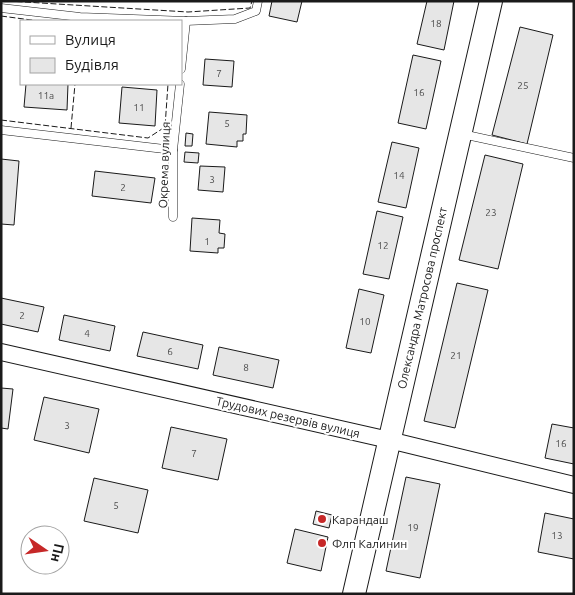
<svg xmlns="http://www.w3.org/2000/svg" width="575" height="595" viewBox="0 0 575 595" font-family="Ubuntu,sans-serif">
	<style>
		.building { fill: #e6e6e6; stroke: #1a1a1a }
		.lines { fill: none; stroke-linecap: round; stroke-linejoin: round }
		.service-casing { stroke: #1a1a1a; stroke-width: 9 }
		.minor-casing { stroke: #1a1a1a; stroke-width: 18 }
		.secondary-casing { stroke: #1a1a1a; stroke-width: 24 }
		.service { stroke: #fff; stroke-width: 8 }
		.minor { stroke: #fff; stroke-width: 16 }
		.secondary { stroke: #fff; stroke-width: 22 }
		.fence { stroke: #1a1a1a; stroke-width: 1; stroke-dasharray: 6 2.5; stroke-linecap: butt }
		.poi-dot { fill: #c62828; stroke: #fff; stroke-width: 2 }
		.labels { text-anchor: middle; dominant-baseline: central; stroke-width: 4; stroke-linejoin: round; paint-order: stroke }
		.number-label { font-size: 10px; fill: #4d4d4d }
		.street-label { font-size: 12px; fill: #1a1a1a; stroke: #fff }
		.poi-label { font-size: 12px; fill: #1a1a1a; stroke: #fff; text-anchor: start }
	</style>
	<rect width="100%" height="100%" fill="#fff"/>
	<!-- building -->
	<g class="building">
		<polygon points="272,1 302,1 297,22 269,16"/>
		<polygon points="427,1 454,1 444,50 417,44"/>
		<polygon points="520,27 553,35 527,144 492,135"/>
		<polygon points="413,55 441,61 426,129 398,123"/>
		<polygon points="205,59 234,61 232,87 203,85"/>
		<polygon points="26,84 68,84 67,110 24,107"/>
		<polygon points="122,87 157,90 155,126 119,123"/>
		<polygon points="209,112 247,115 246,134 243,134 243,141 237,141 237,147 206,144"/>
		<polygon points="186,133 193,134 192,146 185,146"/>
		<polygon points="392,142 419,148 406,208 378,202"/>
		<polygon points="185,152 199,153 198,163 184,162"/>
		<polygon points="485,155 523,164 498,269 459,260"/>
		<polygon points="1,159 19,161 14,225 1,224"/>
		<polygon points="200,166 225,167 223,192 198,190"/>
		<polygon points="95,171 155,178 151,203 92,196"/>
		<polygon points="377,211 403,217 389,279 363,274"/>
		<polygon points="192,218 220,220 219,233 225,234 224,248 218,248 218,253 190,251"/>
		<polygon points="457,283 488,290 455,428 424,421"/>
		<polygon points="359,289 384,295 371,353 346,348"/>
		<polygon points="1,298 44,307 38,332 1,324"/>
		<polygon points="64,315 115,326 110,351 59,340"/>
		<polygon points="143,332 203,345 198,369 137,356"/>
		<polygon points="219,347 279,360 273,388 213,375"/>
		<polygon points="1,388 13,389 8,429 1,428"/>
		<polygon points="44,397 99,409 89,453 34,440"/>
		<polygon points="552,424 574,428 574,464 545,458"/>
		<polygon points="171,427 227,439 218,480 162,468"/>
		<polygon points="406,477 440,484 420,578 386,571"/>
		<polygon points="94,478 148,490 138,533 84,521"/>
		<polygon points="316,511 332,515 329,528 313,524"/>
		<polygon points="545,513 574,519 574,559 538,552"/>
		<polygon points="295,529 328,537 321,571 287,563"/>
	</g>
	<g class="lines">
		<defs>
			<g id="service">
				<polyline points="1,8 80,17 186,21 235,19 256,11 258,1"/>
				<polyline points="181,69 186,21"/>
				<polyline points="1,130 173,150"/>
				<polyline points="462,134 574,158"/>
				<polyline points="173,217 173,150 180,84"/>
			</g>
			<polyline id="minor" points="1,352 389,440 574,485"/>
			<polyline id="secondary" points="354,594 491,1"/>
		</defs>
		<!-- service casing -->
		<use href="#service" class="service-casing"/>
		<!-- minor casing -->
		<use href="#minor" class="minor-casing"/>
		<!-- secondary casing -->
		<use href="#secondary" class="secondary-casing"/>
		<!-- service -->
		<use href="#service" class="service"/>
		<!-- minor -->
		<use href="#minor" class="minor"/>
		<!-- secondary -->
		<use href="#secondary" class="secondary"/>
		<!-- fence -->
		<g class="fence">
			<polyline points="8,1 188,12 250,8 252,1"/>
			<polyline points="1,16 39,21"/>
			<polyline points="1,120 148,138 165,127 168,84"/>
			<polyline points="71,128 75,84"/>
		</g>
	</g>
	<!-- markers -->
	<g class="poi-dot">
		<circle cx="322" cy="519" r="5"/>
		<circle cx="322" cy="543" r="5"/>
	</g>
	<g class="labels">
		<!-- number labels -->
		<g class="number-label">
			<text x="436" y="23">18</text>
			<text x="219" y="73">7</text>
			<text x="523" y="85">25</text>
			<text x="419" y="92">16</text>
			<text x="46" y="95">11а</text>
			<text x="139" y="107">11</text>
			<text x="227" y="123">5</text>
			<text x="399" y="175">14</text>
			<text x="212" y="179">3</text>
			<text x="123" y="187">2</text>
			<text x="491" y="212">23</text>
			<text x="207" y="241">1</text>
			<text x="383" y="245">12</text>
			<text x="22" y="315">2</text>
			<text x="365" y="321">10</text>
			<text x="87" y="333">4</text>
			<text x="170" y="351">6</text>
			<text x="456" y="355">21</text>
			<text x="246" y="367">8</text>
			<text x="67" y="425">3</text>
			<text x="561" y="443">16</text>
			<text x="194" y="453">7</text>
			<text x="116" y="505">5</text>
			<text x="413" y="527">19</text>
			<text x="557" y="535">13</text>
		</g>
		<!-- street labels -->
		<g class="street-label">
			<text transform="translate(164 165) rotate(-88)">Окрема вулиця</text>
			<text transform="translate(422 298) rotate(-77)">Олександра Матросова проспект</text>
			<text transform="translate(288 417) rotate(13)">Трудових резервів вулиця</text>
		</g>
		<!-- poi labels -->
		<g class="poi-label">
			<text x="332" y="519">Карандаш</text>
			<text x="332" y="543">Флп Калинин</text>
		</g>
	</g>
	<!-- border -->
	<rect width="575" height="595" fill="none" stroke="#1a1a1a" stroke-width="5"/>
	<!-- legend -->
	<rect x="20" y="20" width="162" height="65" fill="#ffffff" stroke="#a3a3a3"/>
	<rect x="30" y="36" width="25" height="8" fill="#ffffff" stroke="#a3a3a3"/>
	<text x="65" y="45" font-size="15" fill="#1a1a1a">Вулиця</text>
	<rect x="30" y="58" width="25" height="15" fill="#e6e6e6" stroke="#a3a3a3"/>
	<text x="65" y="70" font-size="15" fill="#1a1a1a">Будівля</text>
	<!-- north arrow -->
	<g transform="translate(45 550) rotate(103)"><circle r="24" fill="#ffffff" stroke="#a3a3a3"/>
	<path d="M0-4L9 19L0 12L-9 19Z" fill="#c62828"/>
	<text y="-8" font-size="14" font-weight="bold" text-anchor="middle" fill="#1a1a1a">Пн</text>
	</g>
</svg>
